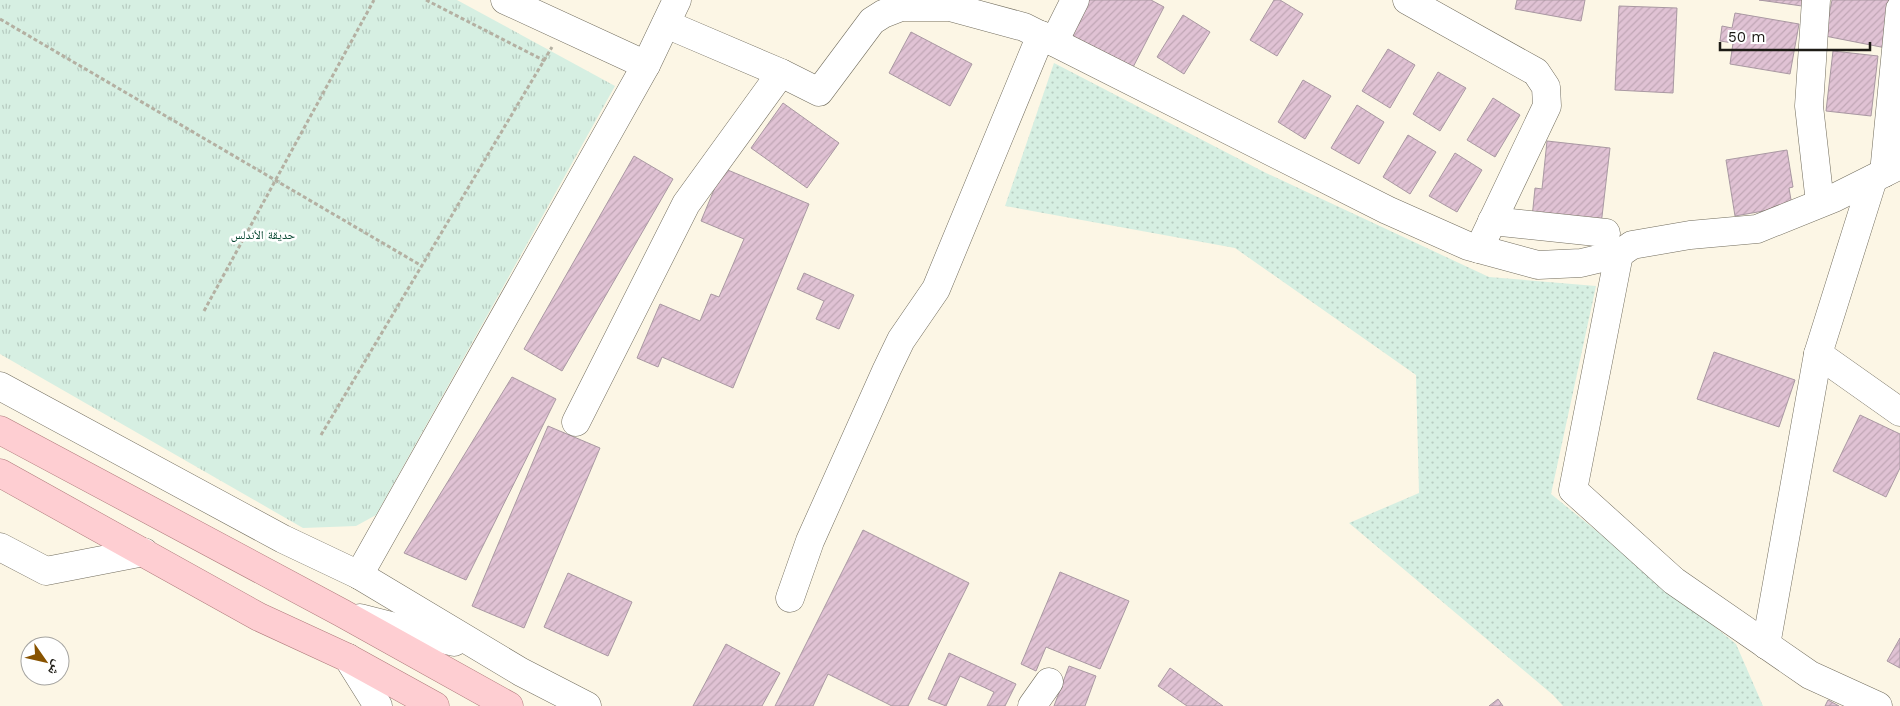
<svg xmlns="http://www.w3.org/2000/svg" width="1900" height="706" viewBox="0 0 1900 706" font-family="'Work Sans','Noto Naskh Arabic',sans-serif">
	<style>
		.grass { fill: url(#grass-dots) }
		.park { fill: url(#park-tufts) }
		.building { fill: url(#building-hatch); stroke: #a998a2 }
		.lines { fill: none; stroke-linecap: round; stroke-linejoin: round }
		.minor-casing { stroke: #726d5e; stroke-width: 29 }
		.major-casing { stroke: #af7b7c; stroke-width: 29 }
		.path { stroke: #b4b0a2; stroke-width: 3; stroke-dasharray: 4 2.5; stroke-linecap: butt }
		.minor { stroke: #fff; stroke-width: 28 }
		.major { stroke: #feced2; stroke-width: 28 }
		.labels { text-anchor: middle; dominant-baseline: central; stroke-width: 5; stroke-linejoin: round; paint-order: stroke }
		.park-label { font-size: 12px; fill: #064630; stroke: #fff }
	</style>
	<defs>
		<pattern id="grass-dots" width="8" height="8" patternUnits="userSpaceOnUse" patternTransform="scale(1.25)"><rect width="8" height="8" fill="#d6efe2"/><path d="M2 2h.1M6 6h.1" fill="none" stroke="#b7ccc1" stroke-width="1.8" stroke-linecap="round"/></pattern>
		<pattern id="park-tufts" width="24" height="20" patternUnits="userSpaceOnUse" patternTransform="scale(1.25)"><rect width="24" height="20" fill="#d6efe2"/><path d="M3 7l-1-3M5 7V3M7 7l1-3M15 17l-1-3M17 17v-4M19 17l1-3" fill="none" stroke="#b7ccc1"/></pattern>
		<pattern id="building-hatch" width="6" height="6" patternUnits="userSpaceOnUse" patternTransform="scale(1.25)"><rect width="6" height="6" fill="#e0c2d4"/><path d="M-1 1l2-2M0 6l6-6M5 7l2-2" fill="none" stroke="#c0a6b5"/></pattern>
	</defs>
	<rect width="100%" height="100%" fill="#fcf6e5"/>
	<!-- grass -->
	<polygon class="grass" points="1054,63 1266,173 1489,277 1596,286 1551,494 1736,644 1763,706 1563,706 1553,695 1349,523 1419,493 1416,375 1235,248 1005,206"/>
	<!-- park -->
	<polygon class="park" points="0,0 457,0 615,86 376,515 356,526 303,528 0,354"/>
	<!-- building -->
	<g class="building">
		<polygon points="1089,0 1151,0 1164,7 1129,75 1067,43"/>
		<polygon points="1274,0 1280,0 1303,14 1277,56 1250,40"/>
		<polygon points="1517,0 1585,0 1581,21 1515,9"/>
		<polygon points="1759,0 1803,0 1802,6"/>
		<polygon points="1832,0 1892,0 1886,48 1825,36"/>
		<polygon points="1619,6 1677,8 1673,93 1615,90"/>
		<polygon points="1735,13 1799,24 1790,74 1730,64 1733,43 1720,41 1722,26 1732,28"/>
		<polygon points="1183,15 1210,32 1184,74 1157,57"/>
		<polygon points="911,32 972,64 950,106 889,73"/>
		<polygon points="1388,49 1415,65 1390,108 1362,91"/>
		<polygon points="1833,51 1878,56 1871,116 1826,111"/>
		<polygon points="1438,72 1466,88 1440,131 1413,114"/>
		<polygon points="1303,80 1331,96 1305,139 1278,122"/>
		<polygon points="1493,98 1520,115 1495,157 1467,140"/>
		<polygon points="783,103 839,143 807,188 751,148"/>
		<polygon points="1357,105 1384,122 1359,164 1331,148"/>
		<polygon points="1408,135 1436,152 1410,194 1383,177"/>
		<polygon points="1547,141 1610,148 1601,225 1532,218 1535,188 1542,189"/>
		<polygon points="1787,150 1793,187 1789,188 1792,206 1735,216 1726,160"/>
		<polygon points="1455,153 1482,170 1457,212 1429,196"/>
		<polygon points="634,156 673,179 562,371 524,349"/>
		<polygon points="723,168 809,204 733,388 662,357 658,367 637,358 660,304 700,321 711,294 719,297 744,239 701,221"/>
		<polygon points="804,273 854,295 839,329 816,319 824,301 797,289"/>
		<polygon points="1714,352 1795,380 1779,427 1697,399"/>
		<polygon points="512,377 556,399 466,580 404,553"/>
		<polygon points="1860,415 1900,434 1900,468 1886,497 1833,471"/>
		<polygon points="548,426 600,448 524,628 472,606"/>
		<polygon points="863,530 969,583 908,706 892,706 828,674 813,706 775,706"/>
		<polygon points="1060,572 1129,601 1100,669 1046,647 1036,671 1021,664"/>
		<polygon points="568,573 632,602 608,656 544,627"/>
		<polygon points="1900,638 1900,668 1887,661"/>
		<polygon points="726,644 780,673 762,706 693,706"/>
		<polygon points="949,653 1016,684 1005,706 987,706 994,692 960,676 946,706 928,699"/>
		<polygon points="1069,666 1096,676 1085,706 1054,706"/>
		<polygon points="1170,668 1223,706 1187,706 1158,686"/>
		<polygon points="1498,699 1503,706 1489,706"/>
		<polygon points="1828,700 1839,706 1825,706"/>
	</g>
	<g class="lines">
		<defs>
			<g id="minor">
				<polyline points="505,0 646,65"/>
				<polyline points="1407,0 1536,72 1546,87 1547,106 1479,249"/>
				<polyline points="1816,0 1809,106 1820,203"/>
				<polyline points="666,24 781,73 819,92 872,21 883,14 901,7 950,7 1024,27 1387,210 1468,246 1538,265 1581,263 1619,254 1632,245 1690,235 1757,229 1834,198 1900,165"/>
				<polyline points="1054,42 1075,0"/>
				<polyline points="1884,173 1900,9"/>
				<polyline points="1492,221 1606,233"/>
				<polyline points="1619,254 1573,490 1674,581 1810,675 1878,706"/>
				<polyline points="1818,354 1900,412"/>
				<polyline points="0,386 283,539 359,575 521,672 587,706"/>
				<polyline points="576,422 686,204 781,73"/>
				<polyline points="0,547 46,571 144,552"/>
				<polyline points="359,575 646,65 677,0"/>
				<polyline points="790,598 810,541 887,369 901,340 936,289 1041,35"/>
				<polyline points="360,618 454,642"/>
				<polyline points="1766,645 1818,354 1873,179"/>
				<polyline points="348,658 378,706"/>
				<polyline points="1032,706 1049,682"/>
			</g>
			<g id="major">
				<polyline points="0,430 342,613 509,706"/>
				<polyline points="0,473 259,617 348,658 435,706"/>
			</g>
		</defs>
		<!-- minor casing -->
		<use href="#minor" class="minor-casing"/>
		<!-- major casing -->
		<use href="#major" class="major-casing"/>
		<!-- path -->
		<g class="path">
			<polyline points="426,0 545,61"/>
			<polyline points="0,19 422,266"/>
			<polyline points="204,311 374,0"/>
			<polyline points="321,435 552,47"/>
		</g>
		<!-- minor -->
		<use href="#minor" class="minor"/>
		<!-- major -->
		<use href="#major" class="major"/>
	</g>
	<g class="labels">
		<!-- park labels -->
		<g class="park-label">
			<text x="263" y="235">حديقة الأندلس</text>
		</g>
	</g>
	<!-- north arrow -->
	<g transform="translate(45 661) rotate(124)"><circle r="24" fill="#ffffff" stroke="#a5a4a1"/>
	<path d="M0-4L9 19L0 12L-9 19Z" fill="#885300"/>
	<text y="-8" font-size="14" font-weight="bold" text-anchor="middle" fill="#1d1b15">ش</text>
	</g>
	<!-- scale -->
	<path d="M1720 42v8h150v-8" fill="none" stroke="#1d1b15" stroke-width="2.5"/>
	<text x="1728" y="42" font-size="15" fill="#1d1b15" stroke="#ffffff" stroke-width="4" paint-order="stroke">50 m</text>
</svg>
